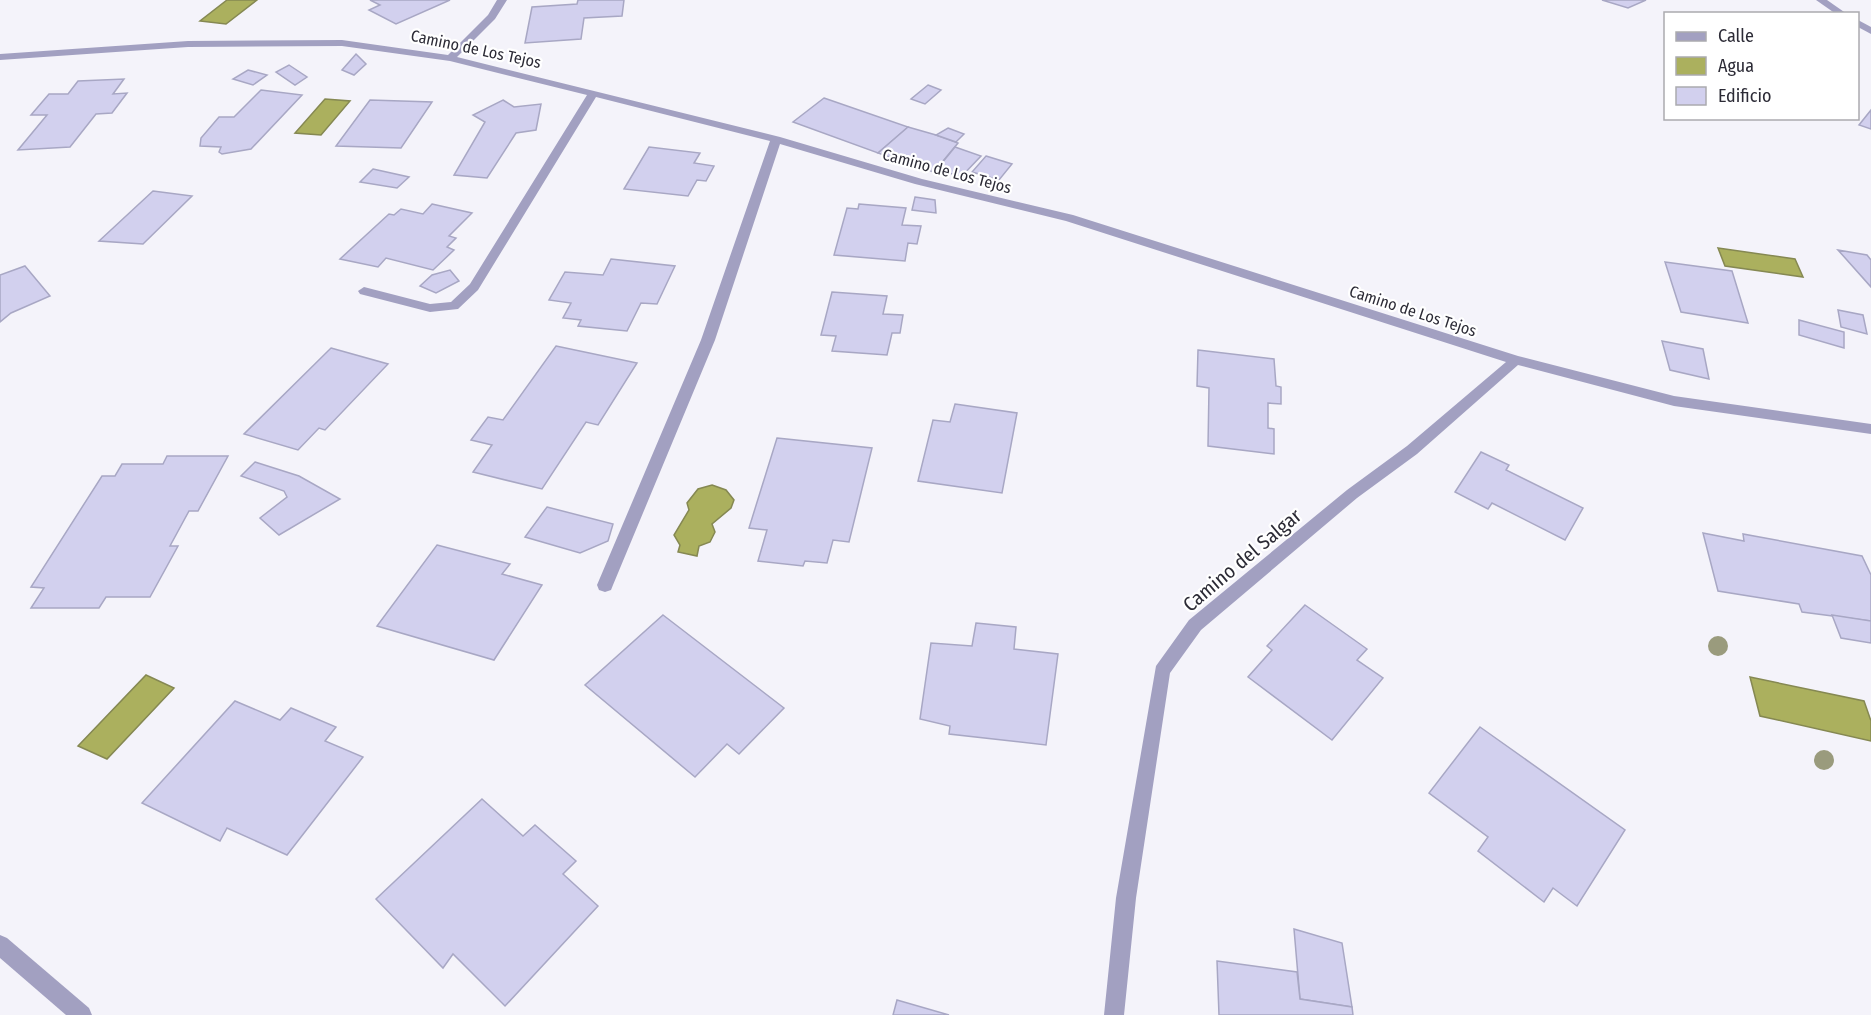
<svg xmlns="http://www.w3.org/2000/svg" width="1871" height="1015" viewBox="0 0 1871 1015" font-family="'Fira Sans Condensed',sans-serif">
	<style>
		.water { fill: #abb05e; stroke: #858852; stroke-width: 1.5 }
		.building { fill: #d2d0ee; stroke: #a8a7c4; stroke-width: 1.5 }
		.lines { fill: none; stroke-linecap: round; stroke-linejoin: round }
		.minor { fill: #a2a0c1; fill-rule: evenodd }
		.tree { fill: #9a9b7d }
		.labels { text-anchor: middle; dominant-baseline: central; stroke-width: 4.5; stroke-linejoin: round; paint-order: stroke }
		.far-street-label { font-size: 16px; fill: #2c2b36; stroke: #fff }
		.street-label { font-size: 20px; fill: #2c2b36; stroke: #fff }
	</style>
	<rect width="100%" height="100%" fill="#f4f3fa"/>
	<!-- water -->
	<g class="water">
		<polygon points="227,0 257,0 226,24 200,21"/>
		<polygon points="325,99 350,101 321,135 295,133"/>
		<polygon points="1718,248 1795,259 1803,277 1725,266"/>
		<polygon points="712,485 726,490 734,500 731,508 712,524 715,532 710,542 699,546 697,556 678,552 680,545 674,535 689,510 687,503 698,489"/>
		<polygon points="146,675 174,688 107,759 78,746"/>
		<polygon points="1750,677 1864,701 1871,721 1871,741 1760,716"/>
	</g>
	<!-- building -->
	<g class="building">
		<polygon points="370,0 450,0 396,24 369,10 380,5"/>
		<polygon points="578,0 624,0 622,16 584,18 581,39 525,43 532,7 577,4"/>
		<polygon points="1602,0 1646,0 1628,8"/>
		<polygon points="356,54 366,64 354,75 342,70"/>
		<polygon points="289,65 307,77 295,85 276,72"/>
		<polygon points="248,70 267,75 253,85 233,79"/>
		<polygon points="124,79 113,94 127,93 112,113 96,114 70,147 18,150 47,115 31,115 49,94 68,94 78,81"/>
		<polygon points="928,85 941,90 925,104 911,99"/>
		<polygon points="261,90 302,95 251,149 222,154 219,152 221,147 200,146 201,138 219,117 234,117"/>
		<polygon points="824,98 908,127 878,153 793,122"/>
		<polygon points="370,100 432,102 401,148 336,146"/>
		<polygon points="503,100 514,107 541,104 536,130 516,133 487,178 454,175 485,122 473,115"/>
		<polygon points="1871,110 1871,129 1859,125"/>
		<polygon points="908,127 936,135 958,143 934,172 878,153"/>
		<polygon points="948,128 964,134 956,142 936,135"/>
		<polygon points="649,147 700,153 694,163 714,166 706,181 697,180 688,196 624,189"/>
		<polygon points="955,147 981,156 961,177 937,169"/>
		<polygon points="986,156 1012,164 999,180 972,172"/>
		<polygon points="373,169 409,177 397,188 360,182"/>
		<polygon points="153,191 192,196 143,244 99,241"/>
		<polygon points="915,197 935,200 936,213 912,210"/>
		<polygon points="432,204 472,213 449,236 456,238 447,247 454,250 433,270 386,258 378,267 340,259 389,214 394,215 401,209 423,214"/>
		<polygon points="859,204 906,208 902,225 921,226 917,244 908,243 905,261 834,255 847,208 858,209"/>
		<polygon points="1838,250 1867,255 1871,260 1871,287"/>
		<polygon points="611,259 675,266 657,304 641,303 627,331 578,326 581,320 563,318 571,303 549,300 565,272 603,275"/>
		<polygon points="1665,262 1732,271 1748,323 1681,312"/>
		<polygon points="25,266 50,296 11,313 0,322 0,275"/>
		<polygon points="450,270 459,281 436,293 420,286 432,275"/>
		<polygon points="832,292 887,296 883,314 903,315 900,333 892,333 887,355 832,351 836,336 821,335"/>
		<polygon points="1838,310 1863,315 1867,334 1841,327"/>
		<polygon points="1799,320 1844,332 1844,348 1799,335"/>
		<polygon points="1662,341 1703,349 1709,379 1670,370"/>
		<polygon points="556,346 637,363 598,425 586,422 542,489 473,472 492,445 471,440 488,417 503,420"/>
		<polygon points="331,348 388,364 325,430 319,428 298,450 244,434"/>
		<polygon points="1198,350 1274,359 1276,386 1281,387 1281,404 1268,403 1268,428 1274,429 1274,454 1208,446 1209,388 1197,386"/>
		<polygon points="955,404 1017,413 1002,493 918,481 933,420 950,422"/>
		<polygon points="777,438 872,448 849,542 833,540 827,563 805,561 803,566 758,561 767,530 749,528"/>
		<polygon points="1481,452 1509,465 1506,470 1583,508 1565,540 1492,503 1488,509 1455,492"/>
		<polygon points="167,456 228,456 198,511 189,511 170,546 178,546 150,597 106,597 99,608 31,608 44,588 31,587 102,476 115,476 122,464 163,464"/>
		<polygon points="255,462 299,476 340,499 279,535 260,518 287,497 284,491 241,476"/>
		<polygon points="547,507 613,524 608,541 580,553 525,537"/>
		<polygon points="1703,533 1744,541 1743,534 1862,556 1871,575 1871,621 1802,612 1799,604 1718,591"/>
		<polygon points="437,545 510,564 502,574 542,585 494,660 377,626"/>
		<polygon points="1305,605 1367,649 1357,660 1383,678 1332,740 1248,677 1272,650 1267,646"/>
		<polygon points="663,615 784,708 739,754 727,744 695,777 585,685"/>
		<polygon points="1832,615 1871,621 1871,643 1841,638"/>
		<polygon points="976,623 1016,627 1014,649 1058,654 1046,745 949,734 950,726 920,719 931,643 972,646"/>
		<polygon points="235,701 280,720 291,708 336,727 325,741 363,757 287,855 227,828 220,841 142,803"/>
		<polygon points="1480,727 1625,830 1577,906 1553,888 1544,902 1478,851 1488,837 1429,793"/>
		<polygon points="482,799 523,836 535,825 576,861 563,874 598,906 505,1006 453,954 443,968 376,899"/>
		<polygon points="1294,929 1342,943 1352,1007 1300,999"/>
		<polygon points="1217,961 1297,972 1300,999 1352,1007 1353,1015 1219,1015"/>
		<polygon points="897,1000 949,1015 893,1015"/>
	</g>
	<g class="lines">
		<!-- minor -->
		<g class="minor">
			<polygon points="497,0 507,0 495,19 457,57 780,137 922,179 1073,215 1518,356 1674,396 1871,424 1871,434 1674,406 1518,365 1417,454 1357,498 1201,630 1170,673 1136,898 1124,1015 1104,1015 1116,898 1156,666 1189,620 1347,490 1407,446 1506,362 1066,221 915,184 780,144 715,340 613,585 611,590 605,592 599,590 597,585 701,340 770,141 596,97 478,290 458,309 430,312 360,294 358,291 364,287 430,304 451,302 470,284 587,95 450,61 342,46 188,47 0,60 0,54 188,41 342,40 448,55 488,15"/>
			<polygon points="1816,0 1827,0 1847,14 1836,14"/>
			<polygon points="1858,20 1871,27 1871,34 1858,27"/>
			<polygon points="0,935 7,938 89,1008 92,1015 66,1015 0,958"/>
		</g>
	</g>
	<!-- trees -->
	<g class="tree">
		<circle cx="1718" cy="646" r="10"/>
		<circle cx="1824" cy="760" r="10"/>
	</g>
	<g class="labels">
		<!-- far-street labels -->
		<g class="far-street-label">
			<text transform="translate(476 49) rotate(12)">Camino de Los Tejos</text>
			<text transform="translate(947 171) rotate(15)">Camino de Los Tejos</text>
			<text transform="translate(1413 311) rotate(18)">Camino de Los Tejos</text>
		</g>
		<!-- street labels -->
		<g class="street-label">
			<text transform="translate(1242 560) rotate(-40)">Camino del Salgar</text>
		</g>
	</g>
	<!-- legend -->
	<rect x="1664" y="12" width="195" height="108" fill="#ffffff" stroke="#abaaaf" stroke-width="1.5"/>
	<rect x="1676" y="32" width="30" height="9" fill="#a2a0c1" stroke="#abaaaf" stroke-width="1.5"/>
	<text x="1718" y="42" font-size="18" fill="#2c2b36">Calle</text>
	<rect x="1676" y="57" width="30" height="18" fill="#abb05e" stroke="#abaaaf" stroke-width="1.5"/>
	<text x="1718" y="72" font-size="18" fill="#2c2b36">Agua</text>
	<rect x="1676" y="87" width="30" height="18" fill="#d2d0ee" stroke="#abaaaf" stroke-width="1.5"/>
	<text x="1718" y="102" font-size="18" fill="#2c2b36">Edificio</text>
</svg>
